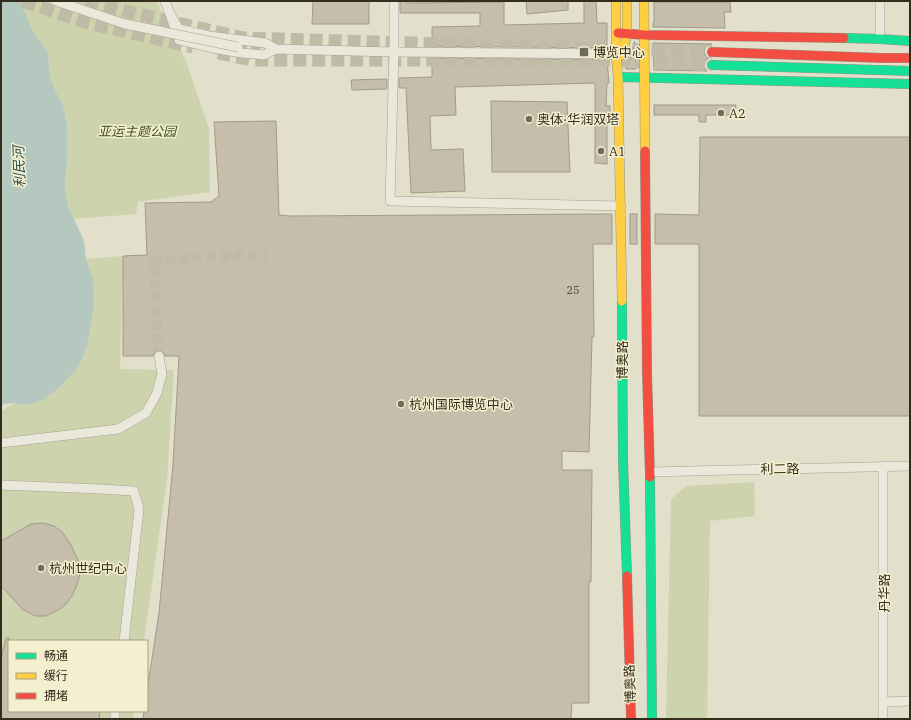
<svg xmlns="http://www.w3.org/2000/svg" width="911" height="720" viewBox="0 0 911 720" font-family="'IBM Plex Serif','Noto Sans SC',serif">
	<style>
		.green { fill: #cdd3ac }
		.water { fill: #b5c8c0 }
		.building { fill: #c6bdab; stroke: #a29a8a }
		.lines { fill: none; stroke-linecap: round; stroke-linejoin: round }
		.street-tunnel { stroke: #bfbba7; stroke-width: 9; stroke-dasharray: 9 4.5; stroke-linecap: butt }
		.secondary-tunnel { stroke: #bfbba7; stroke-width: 13; stroke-dasharray: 13 6; stroke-linecap: butt }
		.street-casing { stroke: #a7a293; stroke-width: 10 }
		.fast-casing { stroke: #969284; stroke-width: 10 }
		.slow-casing { stroke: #969284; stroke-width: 10 }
		.jam-casing { stroke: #969284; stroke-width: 10 }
		.street { stroke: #eae8db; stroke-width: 9 }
		.fast { stroke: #16e098; stroke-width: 9 }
		.slow { stroke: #ffcf43; stroke-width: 9 }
		.jam { stroke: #f24e42; stroke-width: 9 }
		.street-bridge-casing { stroke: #a7a293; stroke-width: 10; stroke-linecap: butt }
		.street-bridge { stroke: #eae8db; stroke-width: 9 }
		.poi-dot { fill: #716b59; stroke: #f4efcf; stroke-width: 1.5 }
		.labels { text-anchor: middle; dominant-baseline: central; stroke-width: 3; stroke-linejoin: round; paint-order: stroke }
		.number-label { font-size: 11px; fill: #585040 }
		.poi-label { font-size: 13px; fill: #342c1c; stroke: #f4efcf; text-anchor: start }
		.park-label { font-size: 13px; font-style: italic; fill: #3e5024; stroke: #f4efcf }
		.street-label { font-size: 13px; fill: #342c1c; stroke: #f4efcf }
		.water-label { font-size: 14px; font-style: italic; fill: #2c5054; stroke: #f4efcf }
	</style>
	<rect width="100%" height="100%" fill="#e2dfca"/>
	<!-- green -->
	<g class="green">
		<polygon points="20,1 156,1 186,61 209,129 210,192 138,202 136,214 74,219 68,205 66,195 65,182 67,162 67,124 63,104 57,94 50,77 48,53 32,29"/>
		<polygon points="123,256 120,369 174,370 167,479 144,641 9,641 9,711 134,711 133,719 1,719 1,412 14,403 26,405 93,278 86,259"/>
		<polygon points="754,482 755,516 710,521 707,719 666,719 671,499 687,486"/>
	</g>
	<!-- water -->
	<polygon class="water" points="1,1 20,1 32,29 48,53 50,77 57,94 63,104 67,124 67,162 65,182 66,195 68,206 84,241 86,259 93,278 94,306 87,346 79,366 61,386 43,400 26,405 14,403 4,404 1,406"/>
	<!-- building -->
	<g class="building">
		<polygon points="313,1 369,1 369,24 312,24"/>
		<polygon points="400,1 406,1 406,3 504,2 504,25 584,23 584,1 596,1 597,23 607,23 607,48 432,46 432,27 480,26 480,13 400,13"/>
		<polygon points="526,1 568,1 568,10 527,14"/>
		<polygon points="654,2 730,2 731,12 724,12 725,28 653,27 653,23 654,23"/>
		<polygon points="634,42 635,42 636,69 626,69 626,63 629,61 631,57"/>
		<polygon points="653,43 712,44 708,45 705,47 704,51 705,55 708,59 705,61 704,65 705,68 707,71 654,70"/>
		<polygon points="432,58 607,60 609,83 607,83 606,106 610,106 610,115 607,115 607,164 595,163 595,83 455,87 456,115 430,116 431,150 463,149 465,191 411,193 406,88 399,88 399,78 432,77"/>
		<polygon points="387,79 387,89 352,90 351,80"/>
		<polygon points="491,101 567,102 570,172 492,172"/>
		<polygon points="654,105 736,105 735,115 706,115 706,122 699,122 699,115 654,115"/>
		<polygon points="276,121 279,215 289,216 612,214 612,244 593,244 594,337 592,337 589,452 562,451 562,470 592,470 591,582 589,582 589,703 572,703 571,719 143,719 144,711 147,711 147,691 159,613 173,465 179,356 165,356 163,352 158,350 155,352 153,356 123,356 123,256 147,255 145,203 211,202 219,196 214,122"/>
		<polygon points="700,137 910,137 910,416 699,416 699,244 655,244 655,214 699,215"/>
		<rect x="630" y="214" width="7" height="30"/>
		<polygon points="43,523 54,526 62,532 71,545 79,563 80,574 77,585 72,596 66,604 60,609 46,616 35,616 22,609 7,592 1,586 1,541 31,524"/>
		<polygon points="6,638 9,638 9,711 100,711 99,719 1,719 1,659"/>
	</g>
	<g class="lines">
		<!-- street-tunnel -->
		<g class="street-tunnel">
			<polyline points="238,47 276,49"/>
			<path d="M159 356 154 261C192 257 229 255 267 256"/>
		</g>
		<!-- secondary-tunnel -->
		<g class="secondary-tunnel">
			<polyline points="23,1 84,22 193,47"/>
			<polyline points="86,1 95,4 243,38 712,52"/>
			<polyline points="218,53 252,60 600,60 712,65"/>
		</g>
		<defs>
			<g id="street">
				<polyline points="165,1 170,14"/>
				<polyline points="394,1 394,52 390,201 621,206"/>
				<polyline points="880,39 880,1"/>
				<polyline points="276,49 265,43 209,36 179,29 170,14 179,40 212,48 242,53 264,55 276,49 394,52 616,54"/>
				<polyline points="1,443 118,429 146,413 157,393 162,374 159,356"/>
				<polyline points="650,472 910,466"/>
				<polyline points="1,485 101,489 134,491 139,509 124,641"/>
				<polyline points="884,702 910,701"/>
				<polyline points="115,719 115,711"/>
				<polyline points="883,719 883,466"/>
			</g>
			<g id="fast">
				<polyline points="844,38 880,39 910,41"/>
				<polyline points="712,65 910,71"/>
				<polyline points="618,77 910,84"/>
				<polyline points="622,301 623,460 627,576"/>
				<polyline points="650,477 652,719"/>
			</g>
			<g id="slow">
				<polyline points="616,1 616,54 618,77 622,301"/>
				<polyline points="644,1 645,151"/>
				<polyline points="622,55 627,34 627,1"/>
			</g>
			<g id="jam">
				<polyline points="618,33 645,35 844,38"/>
				<polyline points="712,52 882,58 910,58"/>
				<polyline points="645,151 647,372 650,477"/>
				<polyline points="627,576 631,719"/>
			</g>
		</defs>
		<!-- street casing -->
		<use href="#street" class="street-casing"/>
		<!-- fast casing -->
		<use href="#fast" class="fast-casing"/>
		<!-- slow casing -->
		<use href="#slow" class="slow-casing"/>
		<!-- jam casing -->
		<use href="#jam" class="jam-casing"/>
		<!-- street -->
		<use href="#street" class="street"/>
		<!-- fast -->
		<use href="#fast" class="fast"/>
		<!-- slow -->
		<use href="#slow" class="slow"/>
		<!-- jam -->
		<use href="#jam" class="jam"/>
		<defs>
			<polyline id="street-bridge" points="56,1 125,24 238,47"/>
		</defs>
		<!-- street-bridge casing -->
		<use href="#street-bridge" class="street-bridge-casing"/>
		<!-- street-bridge -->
		<use href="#street-bridge" class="street-bridge"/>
	</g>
	<!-- markers -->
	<g class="poi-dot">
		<rect x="579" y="47" width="10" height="10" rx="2"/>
		<circle cx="721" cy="113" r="4"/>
		<circle cx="529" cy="119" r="4"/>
		<circle cx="601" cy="151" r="4"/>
		<circle cx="401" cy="404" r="4"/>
		<circle cx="41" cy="568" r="4"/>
	</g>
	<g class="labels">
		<!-- number labels -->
		<g class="number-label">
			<text x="573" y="290">25</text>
		</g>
		<!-- poi labels -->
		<g class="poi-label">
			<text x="593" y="52">博览中心</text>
			<text x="729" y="113">A2</text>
			<text x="537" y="119">奥体·华润双塔</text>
			<text x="609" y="151">A1</text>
			<text x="409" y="404">杭州国际博览中心</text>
			<text x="49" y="568">杭州世纪中心</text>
		</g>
		<!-- park labels -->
		<g class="park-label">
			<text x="137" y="131">亚运主题公园</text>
		</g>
		<!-- street labels -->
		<g class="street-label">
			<text transform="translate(622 360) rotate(-90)">博奥路</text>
			<text transform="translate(780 469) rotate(-1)">利二路</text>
			<text transform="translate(884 593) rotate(-90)">丹华路</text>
			<text transform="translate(630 684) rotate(-92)">博奥路</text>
		</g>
		<!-- water labels -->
		<g class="water-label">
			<text transform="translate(19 167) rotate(-92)">利民河</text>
		</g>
	</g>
	<!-- border -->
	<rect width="911" height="720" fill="none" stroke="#342c1c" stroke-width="4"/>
	<!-- legend -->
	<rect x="8" y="640" width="140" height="72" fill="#f4efcf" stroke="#a7a187"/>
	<rect x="16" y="653" width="20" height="6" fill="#16e098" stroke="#a7a187"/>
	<text x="44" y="660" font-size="12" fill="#342c1c">畅通</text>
	<rect x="16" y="673" width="20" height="6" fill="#ffcf43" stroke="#a7a187"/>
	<text x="44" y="680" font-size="12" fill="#342c1c">缓行</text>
	<rect x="16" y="693" width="20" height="6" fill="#f24e42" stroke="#a7a187"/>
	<text x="44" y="700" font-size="12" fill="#342c1c">拥堵</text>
</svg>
